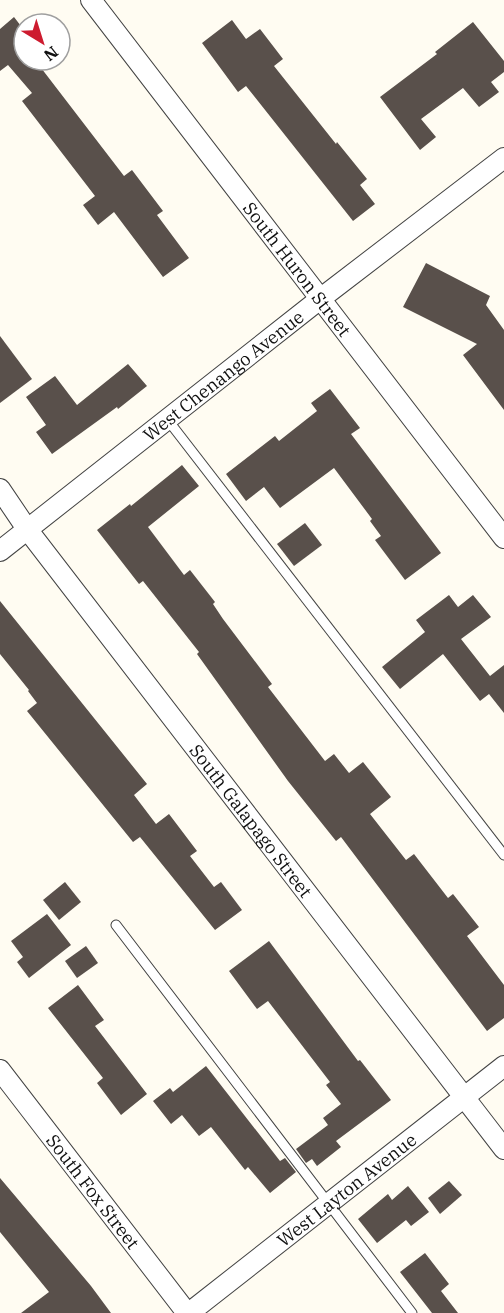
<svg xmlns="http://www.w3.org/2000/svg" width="504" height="1313" viewBox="0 0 504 1313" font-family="'IBM Plex Serif',serif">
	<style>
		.building { fill: #59504b }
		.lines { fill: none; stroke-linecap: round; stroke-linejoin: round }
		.lane-casing { stroke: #434343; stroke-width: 11 }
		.street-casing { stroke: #434343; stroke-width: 22 }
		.lane { stroke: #fff; stroke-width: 9 }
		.street { stroke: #fff; stroke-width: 20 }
		.labels { text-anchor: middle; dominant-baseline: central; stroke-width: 6; stroke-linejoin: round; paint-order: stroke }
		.street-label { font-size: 18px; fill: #101010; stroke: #fff }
	</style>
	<rect width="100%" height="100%" fill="#fffcf2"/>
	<!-- building -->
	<g class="building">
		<polygon points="14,17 24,30 24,60 35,60 124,176 132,170 163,211 157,215 189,258 163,277 114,212 98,225 83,205 95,196 22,101 32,93 8,65 0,71 0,29"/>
		<polygon points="232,20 246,39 260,29 283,59 274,66 336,144 337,142 367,179 360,185 375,204 353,221 246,86 238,92 202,43"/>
		<polygon points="473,22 504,61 504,72 491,82 499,92 479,107 463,88 421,119 436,137 420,150 380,97 437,54 435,52"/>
		<polygon points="426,263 490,296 486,305 504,330 504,410 463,355 477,344 403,307"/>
		<polygon points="0,336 32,379 0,403"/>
		<polygon points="128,364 147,386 118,409 117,407 52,454 36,432 46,425 26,397 55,376 77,405"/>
		<polygon points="330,389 360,428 351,434 441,553 405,580 375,540 381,536 370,521 372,519 334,468 280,508 264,487 246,501 226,474 275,436 279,441 317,411 311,403"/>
		<polygon points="182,465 199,486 148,527 184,575 190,570 215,602 213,604 223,619 272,684 268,687 325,761 334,754 349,773 363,762 391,797 370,814 406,860 414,854 448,898 453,894 479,927 467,936 504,985 504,1018 487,1031 341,837 336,841 288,781 197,654 199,652 143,581 139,584 97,530 130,504 131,506"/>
		<polygon points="305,523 322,545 294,566 277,544"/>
		<polygon points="449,595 458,607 473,595 491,617 461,639 490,676 504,665 504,713 489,694 480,701 443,654 400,689 382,667 425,632 416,620"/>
		<polygon points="0,601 147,784 134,795 156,824 169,814 197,851 190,856 214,887 221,882 242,910 215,930 140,837 133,842 27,711 37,703 28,691 29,690 0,654"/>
		<polygon points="65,882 81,902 59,920 43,900"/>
		<polygon points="47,914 71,945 29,978 17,962 23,957 11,941"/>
		<polygon points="269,941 358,1061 360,1060 391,1100 336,1141 341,1147 317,1166 312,1159 306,1163 296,1149 328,1125 323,1118 341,1104 326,1085 330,1082 268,1001 257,1009 229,971"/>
		<polygon points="86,946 98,963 77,978 65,961"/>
		<polygon points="78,985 104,1020 95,1026 147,1094 121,1115 97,1083 103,1078 48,1008"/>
		<polygon points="206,1066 280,1161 285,1158 296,1172 270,1193 248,1167 245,1170 211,1127 199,1136 182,1115 171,1124 153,1101 170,1088 173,1092"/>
		<polygon points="0,1178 91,1286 111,1313 21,1313 49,1292 0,1232"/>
		<polygon points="449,1181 462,1195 440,1214 428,1198"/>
		<polygon points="408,1186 429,1212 411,1226 406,1220 377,1243 358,1219 388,1194 392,1200"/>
		<polygon points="425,1253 449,1284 441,1291 458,1313 432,1313 400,1272"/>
	</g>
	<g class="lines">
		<defs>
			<g id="lane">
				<polyline points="167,419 504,855"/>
				<polyline points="116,925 412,1313"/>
			</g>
			<g id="street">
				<path id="s1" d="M91 0 504 538"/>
				<path id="s2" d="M0 489 27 529 504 1149"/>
				<path id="s3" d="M0 551 320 299 504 158"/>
				<path id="s4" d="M0 1070 187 1313"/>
				<path id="s5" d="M189 1313 504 1066"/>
			</g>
		</defs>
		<!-- lane casing -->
		<use href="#lane" class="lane-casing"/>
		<!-- street casing -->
		<use href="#street" class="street-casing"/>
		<!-- lane -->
		<use href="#lane" class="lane"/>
		<!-- street -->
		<use href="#street" class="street"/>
	</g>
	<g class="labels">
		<!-- street labels -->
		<g class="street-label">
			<text stroke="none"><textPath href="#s1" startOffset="339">South Huron Street</textPath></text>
			<text stroke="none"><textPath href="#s3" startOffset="284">West Chenango Avenue</textPath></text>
			<text stroke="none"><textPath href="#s2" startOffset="416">South Galapago Street</textPath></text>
			<text stroke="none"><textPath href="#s5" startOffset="200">West Layton Avenue</textPath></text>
			<text stroke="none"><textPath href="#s4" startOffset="153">South Fox Street</textPath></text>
		</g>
	</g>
	<!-- north arrow -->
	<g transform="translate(42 42) rotate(142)"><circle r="28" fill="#ffffff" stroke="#9f9f9f" stroke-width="1.5"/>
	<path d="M0-4.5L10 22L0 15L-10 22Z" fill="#cd1b2f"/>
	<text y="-9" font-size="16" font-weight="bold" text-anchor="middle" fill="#101010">N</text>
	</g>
</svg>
